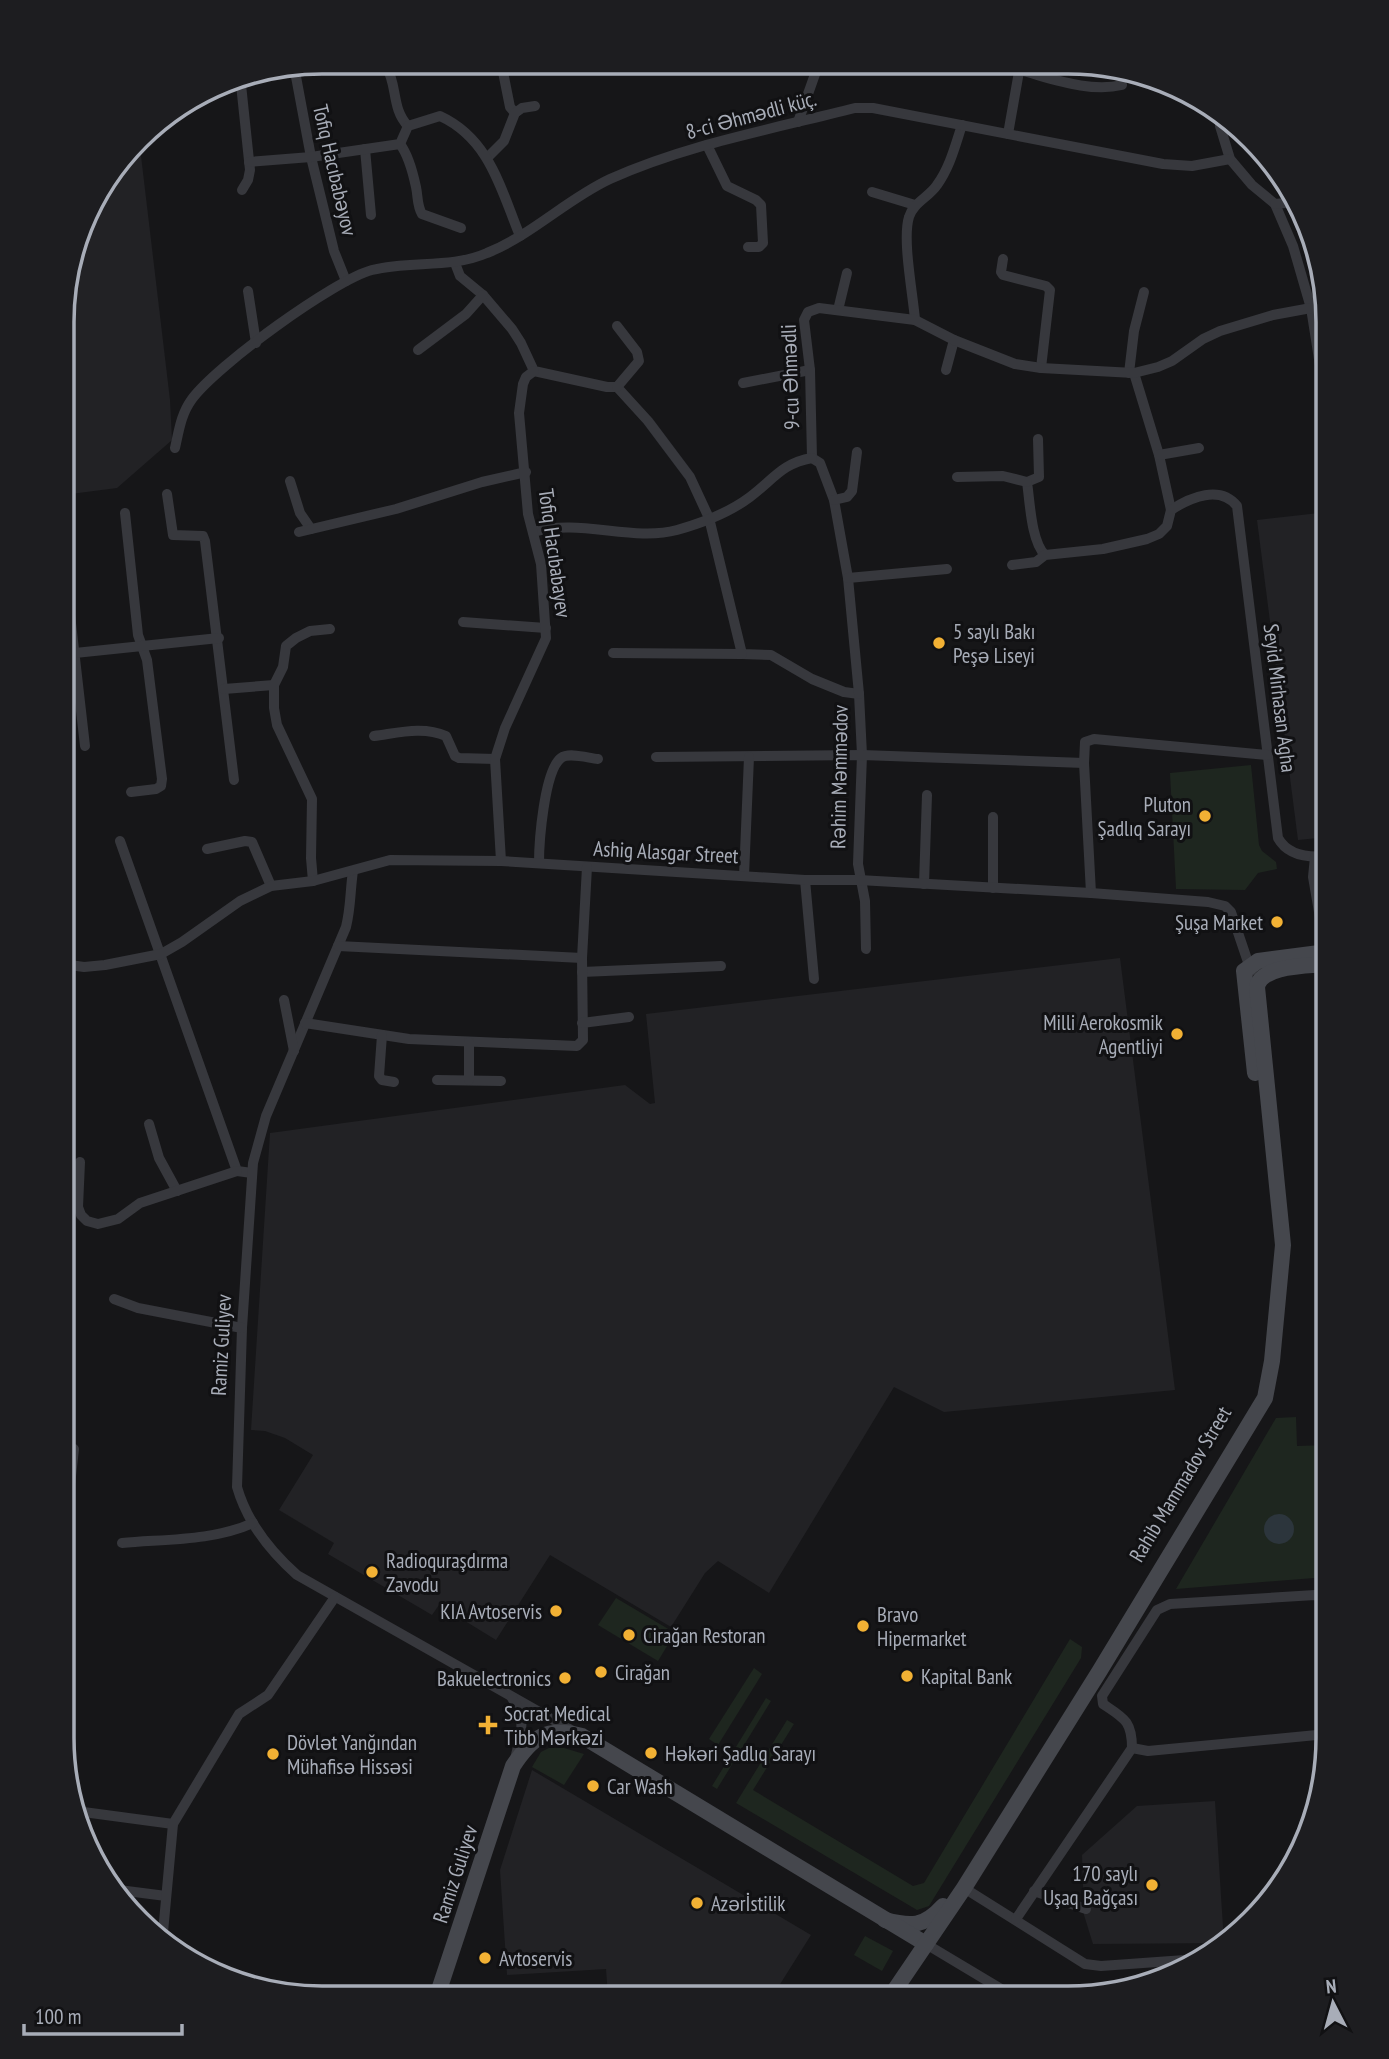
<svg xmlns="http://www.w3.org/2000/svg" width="1389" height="2059" viewBox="0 0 1389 2059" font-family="'PT Sans Narrow',sans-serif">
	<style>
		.built { fill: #222225 }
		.green { fill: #1e261f }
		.water { fill: #2c353c }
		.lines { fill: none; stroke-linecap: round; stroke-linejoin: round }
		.minor { stroke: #37383d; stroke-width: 10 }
		.secondary { stroke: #45474d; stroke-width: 16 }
		.poi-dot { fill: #f2b134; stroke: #111113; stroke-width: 2.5 }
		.labels { text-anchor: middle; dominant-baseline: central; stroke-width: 6; stroke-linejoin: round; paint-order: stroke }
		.street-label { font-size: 21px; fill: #a8adb8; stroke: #111113 }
		.poi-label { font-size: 21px; fill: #a8adb8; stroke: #111113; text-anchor: start }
		.rim { fill: none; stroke: #a8adb8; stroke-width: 3.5 }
	</style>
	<rect width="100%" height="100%" fill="#161618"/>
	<!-- built -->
	<g class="built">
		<polygon points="139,139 170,400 172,440 117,488 63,495 64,287 96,192"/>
		<polygon points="1328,512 1328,837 1298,840 1257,520"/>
		<polygon points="1120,958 1175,1390 944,1412 894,1387 769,1593 718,1561 705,1573 671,1627 550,1555 496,1640 439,1605 432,1615 328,1554 334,1543 279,1510 313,1455 285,1438 265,1431 251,1430 270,1133 625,1085 650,1104 655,1103 646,1014"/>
		<polygon points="532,1770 811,1935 772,1997 608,1996 606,1969 507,1975 500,1870"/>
		<polygon points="1215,1801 1224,1943 1093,1944 1084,1915 1082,1855 1137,1806"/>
	</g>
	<!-- green -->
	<g class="green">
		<polygon points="1251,765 1259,845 1262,851 1276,862 1277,869 1258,873 1245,890 1176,889 1170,773"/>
		<polygon points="1296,1417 1297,1446 1327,1445 1327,1577 1176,1589 1276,1418"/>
		<polygon points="616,1598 675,1633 658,1661 598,1625"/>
		<polygon points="1070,1639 1082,1647 1081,1658 929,1906 917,1910 736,1803 787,1720 794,1724 753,1790 913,1886 924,1883"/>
		<polygon points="754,1668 762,1674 718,1745 709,1739"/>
		<polygon points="766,1698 771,1701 717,1789 712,1786"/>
		<polygon points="549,1748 564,1748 584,1754 564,1785 532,1767 541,1752"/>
		<polygon points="865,1936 893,1951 882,1971 854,1955"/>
	</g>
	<!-- water -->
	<circle class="water" cx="1279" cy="1529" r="15"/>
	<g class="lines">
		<!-- minor -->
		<g class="minor">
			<polyline points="501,62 510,107 515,113"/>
			<polyline points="294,66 311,157 334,251 346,281"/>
			<path d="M386 66C398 86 391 108 408 126"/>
			<polyline points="475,66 481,62"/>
			<path d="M1019 70C1051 78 1089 93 1122 85"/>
			<polyline points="240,75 250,170 248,180 242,190"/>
			<polyline points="1220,112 1220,126 1230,159 1252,185 1275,204 1293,246 1311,308 1321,372 1328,380"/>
			<polyline points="798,122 819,63"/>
			<polyline points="1008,134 1020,66"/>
			<path d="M400 144C409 156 413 173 416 187 418 196 417 206 422 214L461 228"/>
			<polyline points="707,145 727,186 756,200 761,205 763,243 759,247 748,247"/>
			<polyline points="365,149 371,215"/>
			<polyline points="488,157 504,141 515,113 522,108 535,106"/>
			<path d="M249 162 311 157 400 144 408 126 440 116C490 139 501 190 520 236"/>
			<polyline points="872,192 915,205"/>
			<polyline points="1275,204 1296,202"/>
			<polyline points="1003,259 1001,272 1003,275 1046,286 1050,290 1041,368"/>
			<polyline points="455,263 460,276 483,295 512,329 521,343 534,371 607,387 617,387 648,421 690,477 709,518 742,654 771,655 812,679 844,692 859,694 862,755 858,864 865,901 866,949"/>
			<polyline points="248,291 256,343"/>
			<polyline points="838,310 847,273"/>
			<path d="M915 320C913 294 902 239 909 217 913 203 929 197 937 185 950 167 955 146 962 125"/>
			<polyline points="617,326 637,352 639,361 617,387"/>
			<polyline points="418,350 466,314 483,295"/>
			<polyline points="946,370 954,340"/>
			<polyline points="1129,373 1134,331 1144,292"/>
			<polyline points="1134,373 1159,455 1171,510"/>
			<polyline points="743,383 810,370"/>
			<path d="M1038 439 1039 477 1027 482C1030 502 1031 541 1045 555"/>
			<path d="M175 448C179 430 181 414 192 399 216 366 334 280 372 270 411 260 450 269 487 253 532 235 567 199 610 179 688 144 773 129 855 108H873L1163 164 1192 166 1230 159"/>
			<polyline points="1159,455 1199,448"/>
			<polyline points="812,458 810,370 804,320 808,312 819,308 915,320 954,340 1015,364 1041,368 1134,373 1158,367 1172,361 1203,339 1220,331 1273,315 1311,308"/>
			<polyline points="812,458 820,463 834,500 848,578 859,694"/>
			<polyline points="957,477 1003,476 1027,482"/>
			<polyline points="290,481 300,513 311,529"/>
			<polyline points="167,494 173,535 203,536 205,541 234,780"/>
			<polyline points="834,500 847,497 852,491 857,452"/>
			<polyline points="125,513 138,635 147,660 162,779 161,786 156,789 131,792"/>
			<polyline points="299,532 396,509 482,482 526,472"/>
			<path d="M533 532C579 518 632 542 677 530 702 523 730 512 750 497 773 480 782 463 812 458"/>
			<polyline points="63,553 85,746"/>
			<path d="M1012 565 1036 562 1045 555 1103 549 1147 539 1159 534 1167 526 1171 510C1191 497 1220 485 1237 506L1278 838C1288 856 1309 858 1328 856"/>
			<polyline points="848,578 947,569"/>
			<polyline points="463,622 546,628"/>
			<polyline points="75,653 219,638"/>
			<polyline points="613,653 742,654"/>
			<polyline points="224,689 274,685"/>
			<path d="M374 736C398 733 423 726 446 736L455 756 459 758 495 759"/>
			<polyline points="656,757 862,755 1084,763"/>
			<polyline points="120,841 237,1171 252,1173"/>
			<polyline points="207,849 245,841 252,842 271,886"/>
			<polyline points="1315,857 1313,877 1326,953"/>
			<polyline points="501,861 495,759 505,728 546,638 541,564 528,514 519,413 523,384 526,377 534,371"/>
			<path d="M539 863C539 843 544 771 561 758 569 752 588 758 598 759"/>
			<path d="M353 871C350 891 351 907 346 927L266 1116 253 1163 242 1328 237 1487C247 1522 270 1551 297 1575L573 1731"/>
			<polyline points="744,876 749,757"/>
			<polyline points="805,880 814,979"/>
			<polyline points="313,881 311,858 312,799 277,725 274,708 274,685 283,667 286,646 296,638 310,631 330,629"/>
			<polyline points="924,884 927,795"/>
			<polyline points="993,888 993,817"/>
			<polyline points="1091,893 1084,763 1085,742 1094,739 1267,755"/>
			<polyline points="338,946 582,958"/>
			<polyline points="62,962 70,965 84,967 105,965 161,954 182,942 240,901 271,886 313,881 390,860 501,861 805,880 859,880 1091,893 1208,902 1225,906 1231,912 1251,971"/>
			<polyline points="582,972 721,966"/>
			<polyline points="284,1000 294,1051"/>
			<polyline points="305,1023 409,1039 577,1046 583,1040 582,958 587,867"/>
			<polyline points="582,1023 629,1017"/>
			<polyline points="382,1035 379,1076 382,1080 394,1082"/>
			<polyline points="437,1080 501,1081"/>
			<polyline points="469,1080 469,1042"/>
			<polyline points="149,1124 159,1158 177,1191"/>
			<polyline points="80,1162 78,1207 81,1215 87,1221 98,1224 118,1219 140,1203 237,1171"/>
			<polyline points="114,1299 138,1308 242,1328"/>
			<polyline points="62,1507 68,1503 74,1449"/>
			<path d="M122 1543C165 1539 213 1541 253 1523"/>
			<path d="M512 1698C527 1721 521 1733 515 1759"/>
			<polyline points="1132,1748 1148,1751 1327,1734"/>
			<polyline points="76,1811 173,1824"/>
			<polyline points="964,1888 1085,1964 1101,1966 1199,1959"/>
			<polyline points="111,1889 166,1896"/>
			<polyline points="1034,1891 1086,1909"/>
			<path d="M1016 1919 1132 1748C1132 1721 1124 1718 1103 1704L1102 1696 1157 1610 1170 1604 1315 1595 1327 1602"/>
			<polyline points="162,1943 173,1824 239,1714 268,1695 335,1597"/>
			<polyline points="926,1944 1016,1998"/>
		</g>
		<!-- secondary -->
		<g class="secondary">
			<polyline points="1255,1073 1244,971 1258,961 1327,952"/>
			<path d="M885 1920C911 1927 924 1927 943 1906"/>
			<path d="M437 1996 513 1766C533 1736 546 1727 582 1736L926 1944"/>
			<path d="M890 1997 964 1888 1099 1672 1265 1398 1272 1361 1283 1245 1257 987C1261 965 1308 966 1327 964"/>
		</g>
	</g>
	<!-- markers -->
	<g class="poi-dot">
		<circle cx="939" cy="643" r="7"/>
		<circle cx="1205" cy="816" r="7"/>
		<circle cx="1277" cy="922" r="7"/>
		<circle cx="1177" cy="1034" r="7"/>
		<circle cx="372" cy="1572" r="7"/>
		<circle cx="556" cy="1611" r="7"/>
		<circle cx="863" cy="1626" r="7"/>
		<circle cx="629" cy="1635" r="7"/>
		<circle cx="601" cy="1672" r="7"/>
		<circle cx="907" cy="1676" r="7"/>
		<circle cx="565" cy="1678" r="7"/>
		<path d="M484.5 1714.5h7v7h7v7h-7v7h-7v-7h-7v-7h7z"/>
		<circle cx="651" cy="1753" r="7"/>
		<circle cx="273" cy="1754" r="7"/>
		<circle cx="593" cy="1786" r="7"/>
		<circle cx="1152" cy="1885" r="7"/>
		<circle cx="697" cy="1903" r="7"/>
		<circle cx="485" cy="1958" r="7"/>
	</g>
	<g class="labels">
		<!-- street labels -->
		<g class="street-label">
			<text transform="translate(751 115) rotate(-15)">8-ci Əhmədli küç.</text>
			<text transform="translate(335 170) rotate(77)">Tofiq Hacıbabəyov</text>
			<text transform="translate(790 377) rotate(-92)">9-cu Əhmədli</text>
			<text transform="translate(555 553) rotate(82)">Tofiq Hacıbabayev</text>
			<text transform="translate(1280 698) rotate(83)">Seyid Mirhasan Agha</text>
			<text transform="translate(839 777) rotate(-89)">Rəhim Məmmədov</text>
			<text transform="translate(666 852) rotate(3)">Ashig Alasgar Street</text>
			<text transform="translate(221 1345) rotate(-87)">Ramiz Guliyev</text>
			<text transform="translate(1180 1484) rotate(-59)">Rahib Mammadov Street</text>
			<text transform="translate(455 1874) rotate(-72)">Ramiz Guliyev</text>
		</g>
		<!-- poi labels -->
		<g class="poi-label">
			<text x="953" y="631">5 saylı Bakı<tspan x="953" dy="24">Peşə Liseyi</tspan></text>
			<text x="1191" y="804" text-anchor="end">Pluton<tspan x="1191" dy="24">Şadlıq Sarayı</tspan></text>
			<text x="1263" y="922" text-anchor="end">Şuşa Market</text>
			<text x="1163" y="1022" text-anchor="end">Milli Aerokosmik<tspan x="1163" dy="24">Agentliyi</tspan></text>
			<text x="386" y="1560">Radioquraşdırma<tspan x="386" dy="24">Zavodu</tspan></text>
			<text x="542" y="1611" text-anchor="end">KIA Avtoservis</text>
			<text x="877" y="1614">Bravo<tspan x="877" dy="24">Hipermarket</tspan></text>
			<text x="643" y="1635">Cirağan Restoran</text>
			<text x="615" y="1672">Cirağan</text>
			<text x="921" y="1676">Kapital Bank</text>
			<text x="551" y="1678" text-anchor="end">Bakuelectronics</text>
			<text x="504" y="1713">Socrat Medical<tspan x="504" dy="24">Tibb Mərkəzi</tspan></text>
			<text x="287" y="1742">Dövlət Yanğından<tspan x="287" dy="24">Mühafisə Hissəsi</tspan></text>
			<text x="665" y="1753">Həkəri Şadlıq Sarayı</text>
			<text x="607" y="1786">Car Wash</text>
			<text x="1138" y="1873" text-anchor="end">170 saylı<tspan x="1138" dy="24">Uşaq Bağçası</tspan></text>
			<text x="711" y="1903">Azərİstilik</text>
			<text x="499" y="1958">Avtoservis</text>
		</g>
	</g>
	<!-- crop -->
	<path d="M0 0H1389V2059H0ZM322 74H1068A248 248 0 0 1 1316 322V1738A248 248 0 0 1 1068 1986H322A248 248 0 0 1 74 1738V322A248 248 0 0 1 322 74Z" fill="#1d1d20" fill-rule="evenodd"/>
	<path class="rim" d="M322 74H1068A248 248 0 0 1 1316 322V1738A248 248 0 0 1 1068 1986H322A248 248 0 0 1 74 1738V322A248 248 0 0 1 322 74Z"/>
	<!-- north arrow -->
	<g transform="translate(1333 2003) rotate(354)" stroke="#111113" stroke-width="5" paint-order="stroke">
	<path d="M0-5L12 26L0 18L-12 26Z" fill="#a8adb8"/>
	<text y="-10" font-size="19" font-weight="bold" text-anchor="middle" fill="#a8adb8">N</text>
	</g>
	<!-- scale -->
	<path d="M24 2024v10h158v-10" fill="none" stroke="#a8adb8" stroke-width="3.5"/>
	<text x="35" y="2024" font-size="21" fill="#a8adb8" stroke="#111113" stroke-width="5" paint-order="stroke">100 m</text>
</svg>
